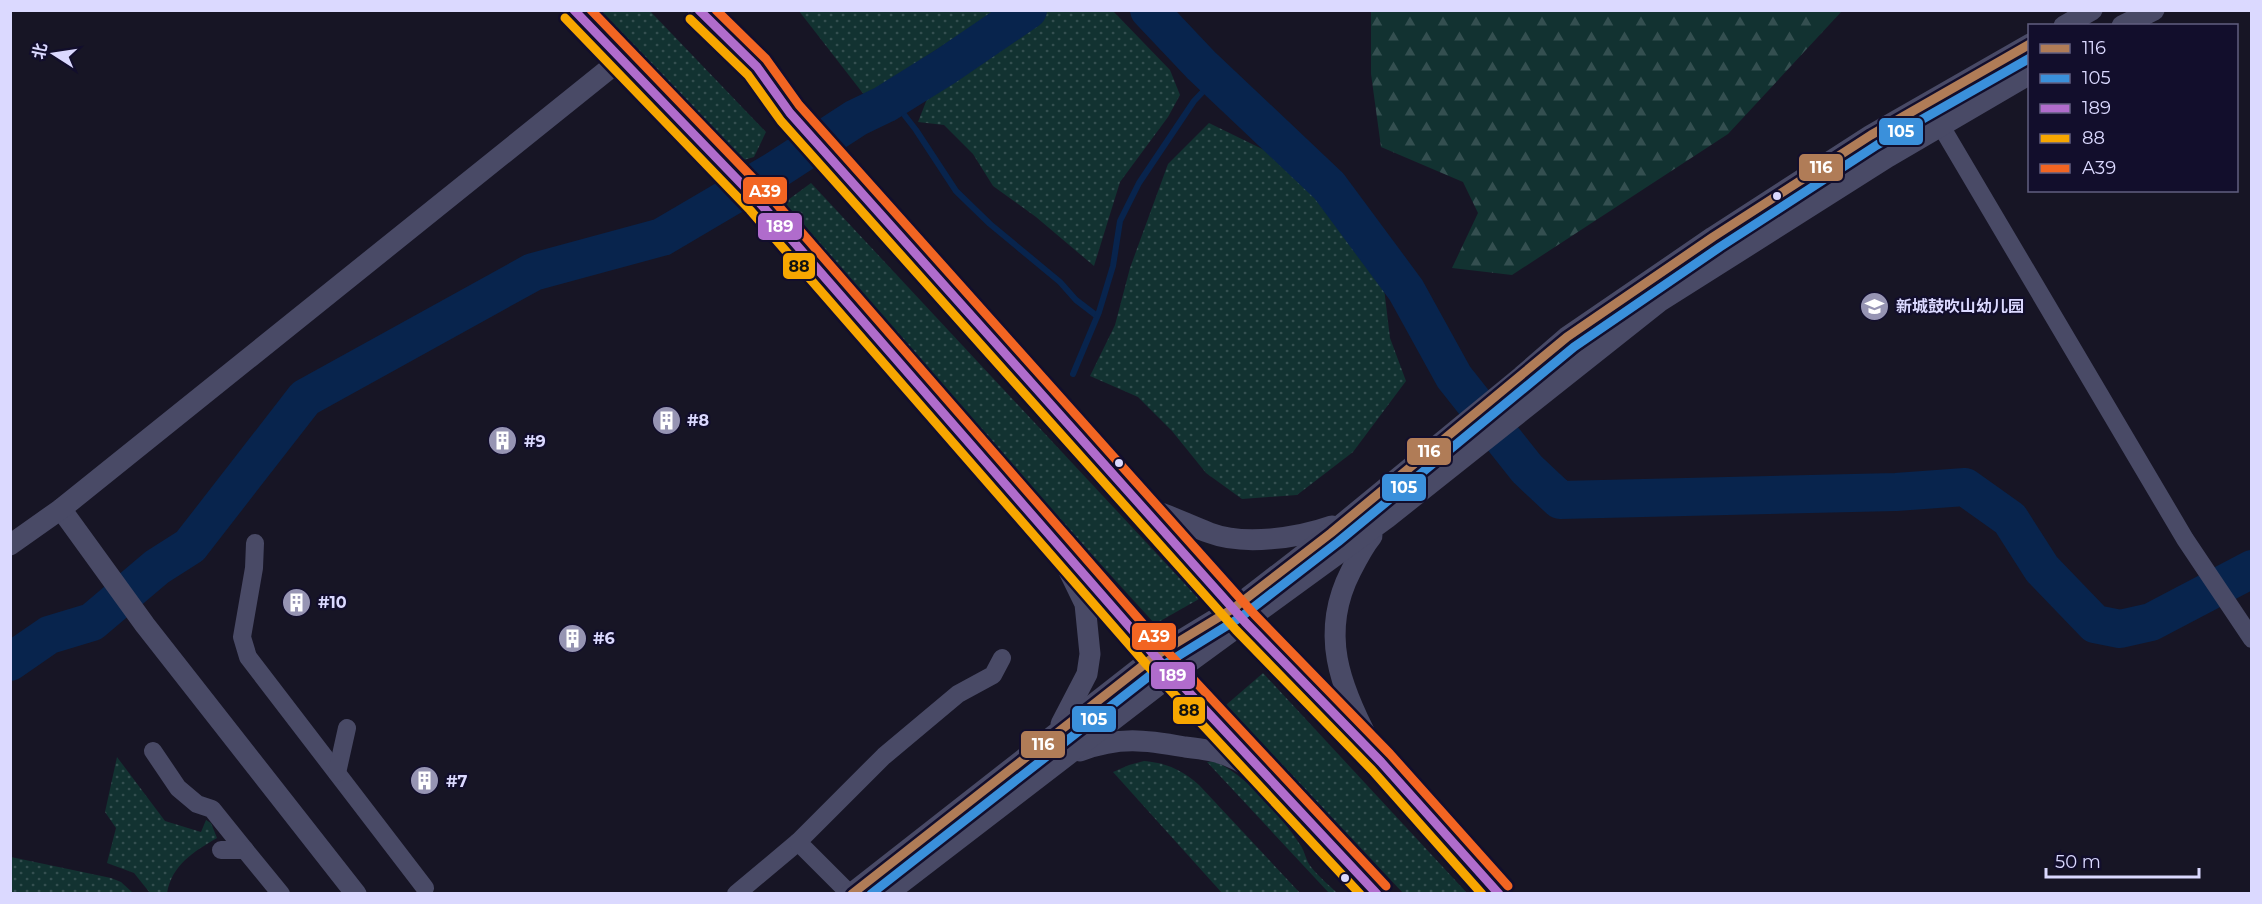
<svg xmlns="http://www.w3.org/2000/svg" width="2262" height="904" viewBox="0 0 2262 904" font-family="Montserrat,'Noto Sans SC',sans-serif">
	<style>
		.grass { fill: url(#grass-dots) }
		.forest { fill: url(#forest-firs) }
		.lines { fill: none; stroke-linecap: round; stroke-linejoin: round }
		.stream { stroke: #08244d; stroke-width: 6 }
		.river { stroke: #08244d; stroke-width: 38 }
		.minor { stroke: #494a66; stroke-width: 18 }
		.tertiary { stroke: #494a66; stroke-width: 21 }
		.bus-1-casing { stroke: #120e2c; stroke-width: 14 }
		.bus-2-casing { stroke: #120e2c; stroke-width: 14 }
		.bus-3-casing { stroke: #120e2c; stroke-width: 14 }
		.bus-4-casing { stroke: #120e2c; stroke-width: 14 }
		.bus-5-casing { stroke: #120e2c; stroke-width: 14 }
		.bus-1 { stroke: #b07c57; stroke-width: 9 }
		.bus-2 { stroke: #3a90db; stroke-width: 9 }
		.bus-3 { stroke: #b06ccc; stroke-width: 9 }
		.bus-4 { stroke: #f7a600; stroke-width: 9 }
		.bus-5 { stroke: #f26522; stroke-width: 9 }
		.bus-dot { fill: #dbd9ff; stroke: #120e2c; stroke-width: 2 }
		.labels { text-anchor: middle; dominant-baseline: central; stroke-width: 4.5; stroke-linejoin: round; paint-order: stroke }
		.poi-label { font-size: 16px; font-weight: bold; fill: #dbd9ff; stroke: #120e2c; text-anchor: start }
		.line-badge { stroke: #120e2c; stroke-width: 2 }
		.badge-label { font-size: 16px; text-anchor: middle; font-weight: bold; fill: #fff }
		.pale-badge-label { font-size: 16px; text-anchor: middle; font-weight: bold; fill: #111 }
	</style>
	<defs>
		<pattern id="grass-dots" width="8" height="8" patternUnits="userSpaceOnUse" patternTransform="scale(1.5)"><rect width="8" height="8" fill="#123231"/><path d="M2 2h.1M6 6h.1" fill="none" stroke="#344f50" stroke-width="1.8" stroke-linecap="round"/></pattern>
		<pattern id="forest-firs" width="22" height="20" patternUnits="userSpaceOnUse" patternTransform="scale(1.5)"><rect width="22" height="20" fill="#123231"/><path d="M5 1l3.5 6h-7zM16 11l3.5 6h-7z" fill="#344f50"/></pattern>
	</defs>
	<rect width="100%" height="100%" fill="#171525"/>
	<!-- grass -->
	<g class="grass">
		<polygon points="589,11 650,11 766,132 754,157 733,163"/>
		<polygon points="799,11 996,11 865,96"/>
		<polygon points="1048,11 1113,11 1170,70 1180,95 1168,117 1120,182 1094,266 1036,217 993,186 973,154 944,125 918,122 927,99 944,84"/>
		<polygon points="1209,123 1291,163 1347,226 1384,288 1390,338 1406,381 1353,452 1297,495 1242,499 1206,473 1172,431 1138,397 1090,376 1115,325 1130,268 1168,164"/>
		<polygon points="811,183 1199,599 1155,624 777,208"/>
		<polygon points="1263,673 1467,893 1403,893 1226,705"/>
		<path d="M117 757 165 821 201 832 206 820 211 823 217 838C193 852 172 865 167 893H150L134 873 107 863 116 828 105 812Z"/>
		<path d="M1144 761C1167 763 1182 770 1199 785L1300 893H1222L1113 772 1129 765Z"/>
		<path d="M1214 761C1247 775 1281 816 1301 846 1305 852 1306 861 1311 867 1318 876 1329 885 1337 893H1329L1207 762Z"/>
		<polygon points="11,857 111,878 121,882 133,893 11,893"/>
	</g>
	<!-- forest -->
	<polygon class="forest" points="1371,11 1371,10 1842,11 1728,134 1512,275 1452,268 1478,213 1463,182 1381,147 1371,74"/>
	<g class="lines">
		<!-- stream -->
		<g class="stream">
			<polyline points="892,99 916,130 956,191 990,224 1060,282 1076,300 1097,316"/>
			<polyline points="1073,374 1099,312 1113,266 1120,221 1139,183 1194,101 1215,79"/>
		</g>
		<!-- river -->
		<g class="river">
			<polyline points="1149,10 1201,65 1329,186 1406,290 1454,377 1527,469 1560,500 1896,492 1965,487 2010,519 2042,569 2095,624 2120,629 2151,622 2252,569"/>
			<polyline points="10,662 49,635 92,622 157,567 190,546 305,398 533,272 662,237 776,170 856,118 885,104 946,66 1028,10"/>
		</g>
		<!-- minor -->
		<g class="minor">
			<polyline points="1941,126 2185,539 2252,639"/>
			<polyline points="255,543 254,568 242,637 248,657 425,888"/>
			<polyline points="153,751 178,788 197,804 212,809 245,850"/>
			<polyline points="337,773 347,728"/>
			<polyline points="221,850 245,850 281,894"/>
			<polyline points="736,894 798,842"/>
			<polyline points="850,894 798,842 884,756 958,694 993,675 1002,658"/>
		</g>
		<!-- tertiary -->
		<g class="tertiary">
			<polyline points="574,10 620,60 759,202 1155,656 1377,894"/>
			<polyline points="698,10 757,67 790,113 1145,508 1245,622 1381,762 1499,894"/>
			<polyline points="2064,26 2092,10"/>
			<polyline points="2122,26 2154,10"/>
			<path d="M1145 508C1168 514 1188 525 1210 533 1244 546 1298 538 1332 526"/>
			<polyline points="61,509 145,625 356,894"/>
			<polyline points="10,545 61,509 620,60"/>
			<polyline points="1061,724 1087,674 1090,654 1085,604 1066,565"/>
			<path d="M1370 743C1340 686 1319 633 1351 571 1357 559 1363 547 1372 536"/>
			<path d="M1080 751C1119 736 1146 740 1185 747 1202 749 1219 751 1235 759 1242 762 1248 767 1255 770"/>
			<polyline points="851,894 1155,656 1234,608 1331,533 1522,376 1567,337 1713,237 1871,135 2030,44"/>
			<polyline points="887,894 1173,674 1387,518 1659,302 1888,157 2030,74"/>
		</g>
		<defs>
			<polyline id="bus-1" points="852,894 1155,656 1234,608 1331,533 1567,337 1713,237 1871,135 2030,44"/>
			<polyline id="bus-2" points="871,894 1162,666 1241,617 1338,542 1574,347 1720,247 1877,145 2030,58"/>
			<g id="bus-3">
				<polyline points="574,10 759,202 1155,656 1377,894"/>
				<polyline points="699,10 757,67 790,113 1245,622 1381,762 1499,894"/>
			</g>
			<g id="bus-4">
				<polyline points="565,18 750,210 1146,664 1360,894"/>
				<polyline points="690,19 748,75 781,121 1236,630 1372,770 1482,894"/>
			</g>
			<g id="bus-5">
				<polyline points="591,10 768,194 1164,648 1386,886"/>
				<polyline points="716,10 766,59 799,105 1254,614 1390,754 1508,886"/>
			</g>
		</defs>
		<!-- bus-1 casing -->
		<use href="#bus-1" class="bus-1-casing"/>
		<!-- bus-2 casing -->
		<use href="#bus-2" class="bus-2-casing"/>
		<!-- bus-3 casing -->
		<use href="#bus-3" class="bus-3-casing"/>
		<!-- bus-4 casing -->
		<use href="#bus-4" class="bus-4-casing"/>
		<!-- bus-5 casing -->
		<use href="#bus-5" class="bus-5-casing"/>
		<!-- bus-1 -->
		<use href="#bus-1" class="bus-1"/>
		<!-- bus-2 -->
		<use href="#bus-2" class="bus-2"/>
		<!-- bus-3 -->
		<use href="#bus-3" class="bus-3"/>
		<!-- bus-4 -->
		<use href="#bus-4" class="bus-4"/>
		<!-- bus-5 -->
		<use href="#bus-5" class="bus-5"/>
	</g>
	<!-- icons -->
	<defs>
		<symbol id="school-disc" viewBox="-11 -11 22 22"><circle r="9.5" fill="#9694b3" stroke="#120e2c"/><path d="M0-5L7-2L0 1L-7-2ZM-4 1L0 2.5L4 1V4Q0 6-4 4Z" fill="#fff"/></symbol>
		<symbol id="building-disc" viewBox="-11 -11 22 22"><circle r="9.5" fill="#9694b3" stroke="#120e2c"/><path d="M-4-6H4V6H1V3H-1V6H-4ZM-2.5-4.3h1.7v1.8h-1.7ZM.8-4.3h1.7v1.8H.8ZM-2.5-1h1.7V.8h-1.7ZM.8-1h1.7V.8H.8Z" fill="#fff"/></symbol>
	</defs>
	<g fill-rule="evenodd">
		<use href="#school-disc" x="1858" y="290" width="33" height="33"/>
		<use href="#building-disc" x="650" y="404" width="33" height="33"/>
		<use href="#building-disc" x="486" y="424" width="33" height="33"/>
		<use href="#building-disc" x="280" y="586" width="33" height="33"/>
		<use href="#building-disc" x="556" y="622" width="33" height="33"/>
		<use href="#building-disc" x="408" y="764" width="33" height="33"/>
	</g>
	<!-- markers -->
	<g class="bus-dot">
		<circle cx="1777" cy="196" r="5"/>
		<circle cx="1119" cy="463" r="5"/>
		<circle cx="1345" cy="878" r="5"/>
	</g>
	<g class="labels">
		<!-- poi labels -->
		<g class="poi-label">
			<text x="1896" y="306">新城鼓吹山幼儿园</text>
			<text x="687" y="420">#8</text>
			<text x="524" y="441">#9</text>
			<text x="318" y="602">#10</text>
			<text x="593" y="638">#6</text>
			<text x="446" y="781">#7</text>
		</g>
	</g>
	<g class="line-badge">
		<rect x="1878" y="117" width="46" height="29" rx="6" fill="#3a90db"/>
		<rect x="1798" y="153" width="46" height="29" rx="6" fill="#b07c57"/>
		<rect x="742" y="176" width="46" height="29" rx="6" fill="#f26522"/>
		<rect x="757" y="212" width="46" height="29" rx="6" fill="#b06ccc"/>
		<rect x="782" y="252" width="34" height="28" rx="6" fill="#f7a600"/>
		<rect x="1406" y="437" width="46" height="29" rx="6" fill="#b07c57"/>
		<rect x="1381" y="473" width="46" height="29" rx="6" fill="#3a90db"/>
		<rect x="1131" y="622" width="46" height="29" rx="6" fill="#f26522"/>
		<rect x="1150" y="661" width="46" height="29" rx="6" fill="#b06ccc"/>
		<rect x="1172" y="696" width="34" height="29" rx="6" fill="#f7a600"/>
		<rect x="1071" y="705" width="46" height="28" rx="6" fill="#3a90db"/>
		<rect x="1020" y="730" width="46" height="29" rx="6" fill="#b07c57"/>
	</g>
	<g class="badge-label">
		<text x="1901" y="137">105</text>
		<text x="1821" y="173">116</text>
		<text x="765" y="197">A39</text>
		<text x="780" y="232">189</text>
		<text x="1429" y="457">116</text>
		<text x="1404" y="493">105</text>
		<text x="1154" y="642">A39</text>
		<text x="1173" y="681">189</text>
		<text x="1094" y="725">105</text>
		<text x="1043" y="750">116</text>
	</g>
	<g class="pale-badge-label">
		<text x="799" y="272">88</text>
		<text x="1189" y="716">88</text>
	</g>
	<!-- border -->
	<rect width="2262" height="904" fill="none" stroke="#dbd9ff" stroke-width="24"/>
	<!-- legend -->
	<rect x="2028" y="24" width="210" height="168" fill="#120e2c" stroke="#625f80" stroke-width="1.5"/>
	<rect x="2040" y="44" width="30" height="9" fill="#b07c57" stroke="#625f80" stroke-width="1.5"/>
	<text x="2082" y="54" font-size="18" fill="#dbd9ff">116</text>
	<rect x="2040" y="74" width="30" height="9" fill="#3a90db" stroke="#625f80" stroke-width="1.5"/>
	<text x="2082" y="84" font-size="18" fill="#dbd9ff">105</text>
	<rect x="2040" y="104" width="30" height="9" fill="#b06ccc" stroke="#625f80" stroke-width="1.5"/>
	<text x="2082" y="114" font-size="18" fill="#dbd9ff">189</text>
	<rect x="2040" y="134" width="30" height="9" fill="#f7a600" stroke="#625f80" stroke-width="1.5"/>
	<text x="2082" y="144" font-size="18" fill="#dbd9ff">88</text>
	<rect x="2040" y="164" width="30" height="9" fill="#f26522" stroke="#625f80" stroke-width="1.5"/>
	<text x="2082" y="174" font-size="18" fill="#dbd9ff">A39</text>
	<!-- north arrow -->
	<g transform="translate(54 54) rotate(282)" stroke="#120e2c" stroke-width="4.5" paint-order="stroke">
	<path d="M0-4.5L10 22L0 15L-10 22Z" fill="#dbd9ff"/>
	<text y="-9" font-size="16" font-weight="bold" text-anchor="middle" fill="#dbd9ff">北</text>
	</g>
	<!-- scale -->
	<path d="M2046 868v9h153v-9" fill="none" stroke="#dbd9ff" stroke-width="3"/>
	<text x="2055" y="868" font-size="18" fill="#dbd9ff" stroke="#120e2c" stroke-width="4.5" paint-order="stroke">50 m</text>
</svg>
